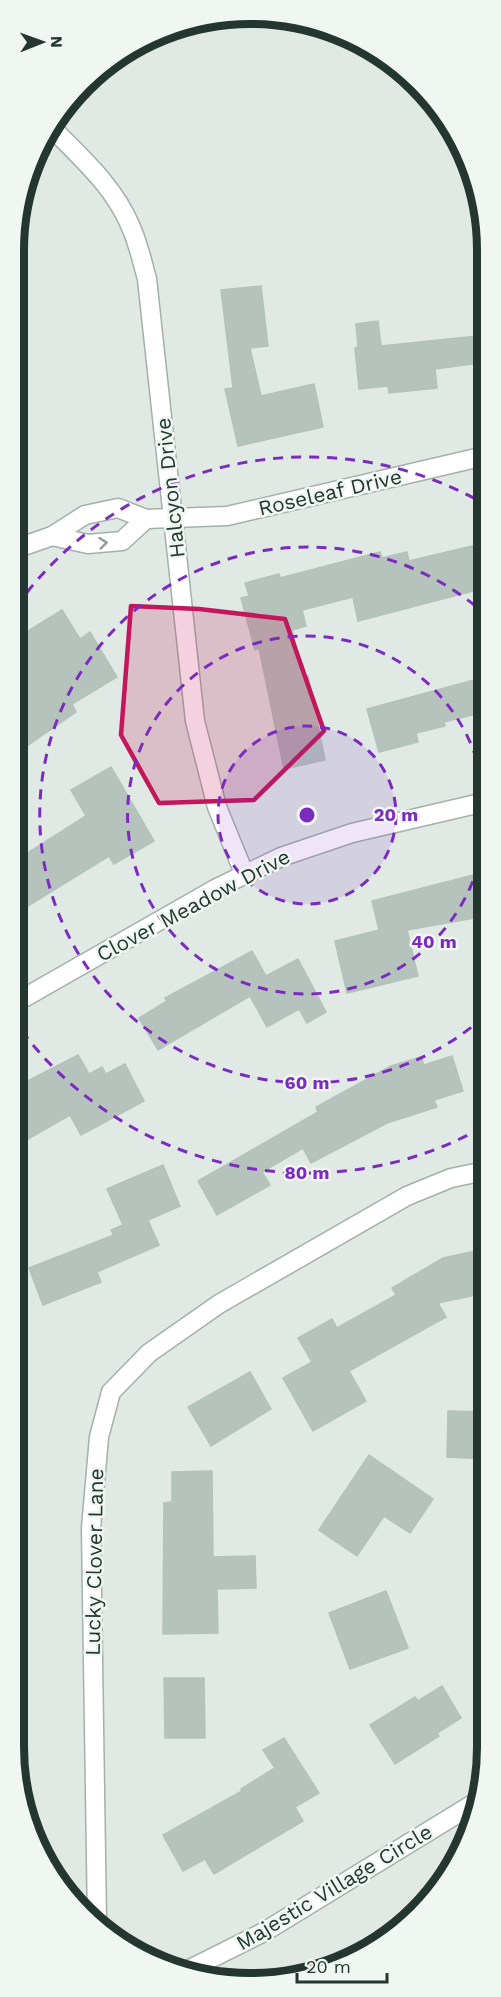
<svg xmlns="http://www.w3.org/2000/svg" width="501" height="1997" viewBox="0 0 501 1997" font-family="'Work Sans',sans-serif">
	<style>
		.building { fill: #b6c3bd; stroke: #b3c2ba; stroke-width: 1.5 }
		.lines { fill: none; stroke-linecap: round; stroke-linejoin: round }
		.street-casing { stroke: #a4b0aa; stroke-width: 21 }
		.street { stroke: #fff; stroke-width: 18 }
		.oneway { stroke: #919b98 }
		.marked { fill: #c2185b; fill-opacity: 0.2; stroke: #c2185b; stroke-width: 4.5; stroke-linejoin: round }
		.ring { fill: none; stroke: #7b2cbf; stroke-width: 3; stroke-dasharray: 10 8 }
		.labels { text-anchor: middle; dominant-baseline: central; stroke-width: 5; stroke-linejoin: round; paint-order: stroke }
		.street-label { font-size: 21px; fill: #233730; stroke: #f0f6f2 }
		.rim { fill: none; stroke: #233730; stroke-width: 8 }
		.centre { fill: #7b2cbf; stroke: #f0f6f2; stroke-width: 3 }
		.ring-label { font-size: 18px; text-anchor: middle; font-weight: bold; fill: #7b2cbf; stroke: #f0f6f2; stroke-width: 5; stroke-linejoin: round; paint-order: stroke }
	</style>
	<rect width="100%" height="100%" fill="#e0e9e4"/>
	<!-- building -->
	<g class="building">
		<polygon points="261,286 268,346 250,348 261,396 314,384 323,427 238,446 225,389 233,388 221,290"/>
		<polygon points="378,321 381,346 486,335 486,362 435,369 437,388 389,393 388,386 359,389 355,348 358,347 356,324"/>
		<polygon points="485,543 485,588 358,621 353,597 302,610 306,626 292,630 304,677 308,676 325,760 284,769 259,648 255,650 241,598 249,596 245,583 279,574 280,578 380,552 382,558 407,552 409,561"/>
		<polygon points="62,610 80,639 90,632 117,677 72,704 76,712 15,754 15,639"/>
		<polygon points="485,677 485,712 444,722 445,726 416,733 418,742 379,752 367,709"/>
		<polygon points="111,767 154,841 114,864 109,856 15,914 15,861 86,816 71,790"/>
		<polygon points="485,872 485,916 407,930 418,976 347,993 335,941 379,930 372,901"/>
		<polygon points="252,951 266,976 298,959 326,1012 307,1023 299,1009 267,1027 250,996 158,1050 139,1018 167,1001 165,998"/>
		<polygon points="78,1055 89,1074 102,1067 106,1074 125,1064 144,1101 81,1135 70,1115 14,1147 14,1088"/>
		<polygon points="452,1056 463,1091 434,1100 437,1107 387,1123 311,1163 303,1148 262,1172 270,1185 217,1215 198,1181 318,1112 316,1107 391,1066 421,1057 424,1065"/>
		<polygon points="163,1165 180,1206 148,1220 159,1245 97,1272 101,1282 43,1305 29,1268 114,1235 111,1230 123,1225 107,1189"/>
		<polygon points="485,1249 485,1293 438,1303 446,1317 349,1371 366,1401 313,1431 283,1378 312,1362 298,1338 332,1319 337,1328 396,1295 392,1288 443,1258"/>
		<polygon points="250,1372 271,1409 211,1446 188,1407"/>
		<polygon points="448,1411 485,1412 485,1459 447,1457"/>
		<polygon points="369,1455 433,1499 410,1533 384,1516 357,1556 319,1530"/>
		<polygon points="212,1471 213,1557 255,1556 256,1588 217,1589 218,1633 163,1634 164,1503 172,1502 172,1472"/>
		<polygon points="386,1591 408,1648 350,1669 329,1613"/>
		<polygon points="164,1678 204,1678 205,1738 165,1738"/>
		<polygon points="442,1686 461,1718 437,1733 439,1736 395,1764 370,1725 415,1697 418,1701"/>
		<polygon points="284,1738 319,1793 295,1807 303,1821 214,1874 205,1859 183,1871 163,1835 242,1791 241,1789 275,1768 263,1750"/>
	</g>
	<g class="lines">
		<defs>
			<g id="street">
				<path d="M50 126C80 157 113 185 130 225 138 242 142 261 147 279L195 721 217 807 244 873"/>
				<polyline points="52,536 88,544 122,541 146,519"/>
				<polyline points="15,549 52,536 85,515 118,508 146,519 227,516 485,456"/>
				<polyline points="15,1003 215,889 281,857 352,833 485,802"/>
				<polyline points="97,1922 91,1528 99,1437 111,1392 149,1353 219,1304 407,1196 451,1178 485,1171"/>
				<polyline points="188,1970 264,1932 478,1801"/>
			</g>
		</defs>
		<!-- street casing -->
		<use href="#street" class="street-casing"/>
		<!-- street -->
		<use href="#street" class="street"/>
	</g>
	<!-- one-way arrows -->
	<defs><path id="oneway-chevron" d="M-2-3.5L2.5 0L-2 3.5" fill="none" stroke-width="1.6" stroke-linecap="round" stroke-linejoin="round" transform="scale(1.5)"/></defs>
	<use class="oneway" href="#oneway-chevron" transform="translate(103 543) rotate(-6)"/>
	<!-- marked area -->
	<path class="marked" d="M131 606 199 609 285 619 324 731 254 800 159 803 121 735Z"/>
	<!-- distance rings -->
	<circle cx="307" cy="815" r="89" fill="#7b2cbf" fill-opacity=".12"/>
	<g class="ring">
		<circle cx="307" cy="815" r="89"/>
		<path d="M485 829A179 179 0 1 1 485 801"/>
		<path d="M485 1016A268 268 0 1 1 485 614"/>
		<path d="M483 1127A358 358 0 0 1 16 1023M16 607A358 358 0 0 1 483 503"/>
	</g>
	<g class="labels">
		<!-- street labels -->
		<g class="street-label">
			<text transform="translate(170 488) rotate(-96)">Halcyon Drive</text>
			<text transform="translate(330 492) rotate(-13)">Roseleaf Drive</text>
			<text transform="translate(193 905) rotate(-28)">Clover Meadow Drive</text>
			<text transform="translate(94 1562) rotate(-89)">Lucky Clover Lane</text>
			<text transform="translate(334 1887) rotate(-31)">Majestic Village Circle</text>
		</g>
	</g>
	<!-- crop -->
	<path d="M0 0H501V1997H0ZM250 24H251A226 226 0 0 1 477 250V1747A226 226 0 0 1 251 1973H250A226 226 0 0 1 24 1747V250A226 226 0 0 1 250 24Z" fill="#f0f6f2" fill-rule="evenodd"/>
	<path class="rim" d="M250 24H251A226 226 0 0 1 477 250V1747A226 226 0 0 1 251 1973H250A226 226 0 0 1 24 1747V250A226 226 0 0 1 250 24Z"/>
	<circle cx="307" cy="815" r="9" class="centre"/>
	<g class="ring-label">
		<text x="396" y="821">20 m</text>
		<text x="434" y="948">40 m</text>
		<text x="307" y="1089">60 m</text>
		<text x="307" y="1179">80 m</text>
	</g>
	<!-- north arrow -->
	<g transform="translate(42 42) rotate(89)" stroke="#f0f6f2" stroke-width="4.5" paint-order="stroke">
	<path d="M0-4.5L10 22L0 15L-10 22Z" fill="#233730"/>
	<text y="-9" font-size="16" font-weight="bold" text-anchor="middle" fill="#233730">N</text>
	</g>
	<!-- scale -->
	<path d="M297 1973v9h90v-9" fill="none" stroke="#233730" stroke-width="3"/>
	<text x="306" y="1973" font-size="18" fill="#233730" stroke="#f0f6f2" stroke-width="4.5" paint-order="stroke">20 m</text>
</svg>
